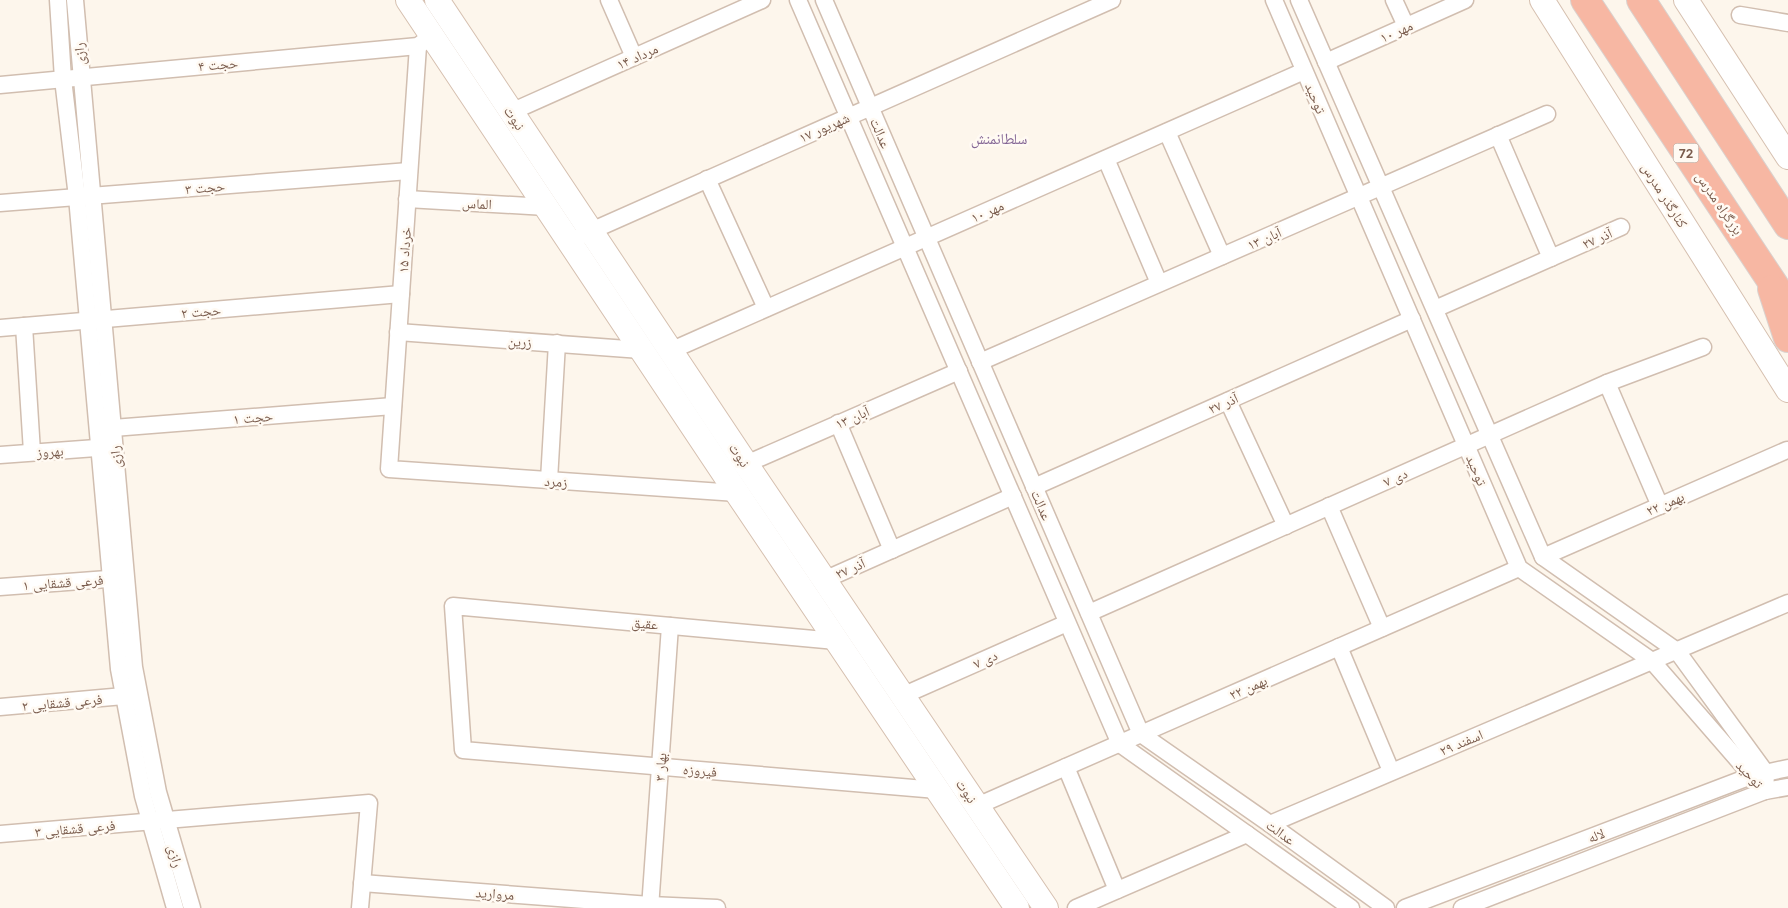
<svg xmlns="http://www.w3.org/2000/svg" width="1788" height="908" viewBox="0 0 1788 908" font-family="Inter,'Noto Naskh Arabic',sans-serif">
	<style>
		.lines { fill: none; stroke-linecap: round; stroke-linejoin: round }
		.street-casing { stroke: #d1beb0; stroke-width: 19 }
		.secondary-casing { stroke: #d6c0b0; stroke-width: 26 }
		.highway-casing { stroke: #dad1cd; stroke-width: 30 }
		.street { stroke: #fff; stroke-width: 16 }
		.secondary { stroke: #fff; stroke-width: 24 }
		.highway { stroke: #f7b7a3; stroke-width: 28 }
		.labels { text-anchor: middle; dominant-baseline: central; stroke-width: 5; stroke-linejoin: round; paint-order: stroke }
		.shield { fill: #fffaf3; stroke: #a28b7f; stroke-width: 1 }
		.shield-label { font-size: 12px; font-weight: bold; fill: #7a5c4d }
		.street-label { font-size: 14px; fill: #7a5c4d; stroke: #fffaf3 }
		.neighbourhood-label { font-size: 15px; fill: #846695; stroke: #fffaf3 }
	</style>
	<rect width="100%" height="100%" fill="#fdf6ec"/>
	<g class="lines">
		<defs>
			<g id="street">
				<polyline points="58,0 63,79 77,197 119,669 143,796 175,908"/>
				<polyline points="75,0 134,667 158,792 192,908"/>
				<polyline points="609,0 634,57"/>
				<polyline points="798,0 1120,744 1351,908"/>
				<polyline points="824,0 1141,734 1270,824 1386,908"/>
				<polyline points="1274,0 1519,568 1652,661 1765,791"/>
				<polyline points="1299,0 1543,557 1677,651 1766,773 1765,791"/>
				<polyline points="1394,0 1406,26"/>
				<polyline points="1740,15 1788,23"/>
				<polyline points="418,46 389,469 737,493"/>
				<polyline points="1326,62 1465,0"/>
				<polyline points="0,85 418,46 426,40"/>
				<polyline points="511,112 762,0"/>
				<polyline points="1167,132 1222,256"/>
				<polyline points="1498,135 1551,258"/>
				<polyline points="1106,159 1159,283"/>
				<polyline points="707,179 766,308"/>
				<polyline points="407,199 546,207"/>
				<polyline points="0,203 409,171"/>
				<polyline points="582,235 1112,0"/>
				<polyline points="1435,309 1621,227"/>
				<polyline points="24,326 32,452"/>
				<polyline points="0,328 401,294"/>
				<polyline points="398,332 641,350"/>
				<polyline points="670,351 1304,71"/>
				<polyline points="980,362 1547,114"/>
				<polyline points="1607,383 1660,506"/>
				<polyline points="1228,401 1286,526"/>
				<polyline points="838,423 892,550"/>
				<polyline points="113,428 393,406"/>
				<polyline points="0,455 110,447"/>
				<polyline points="746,464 959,371"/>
				<polyline points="549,480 557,343"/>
				<polyline points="1034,487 1412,319"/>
				<polyline points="1329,506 1382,628"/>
				<polyline points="1543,557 1787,450"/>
				<polyline points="824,580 1013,496"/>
				<polyline points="0,587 121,578"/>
				<polyline points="1089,613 1607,383 1703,347"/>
				<polyline points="836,641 453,606 463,750 937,790"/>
				<polyline points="1339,647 1391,771"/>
				<polyline points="902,696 1067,623"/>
				<polyline points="0,707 135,695"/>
				<polyline points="1066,767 1117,890"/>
				<polyline points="977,806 1519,568"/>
				<polyline points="1270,824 1788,603"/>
				<polyline points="0,834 369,803 360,908"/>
				<polyline points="362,883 650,905 717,908"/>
				<polyline points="650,908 670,626"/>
				<polyline points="1076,908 1247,834"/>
				<polyline points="1405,908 1751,776 1788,768"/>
				<polyline points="1462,908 1765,791 1788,787"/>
			</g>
			<g id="secondary">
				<polyline points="408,0 737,493 1017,908"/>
				<polyline points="437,0 746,464 1046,908"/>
				<polyline points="1542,0 1788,390"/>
				<polyline points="1686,0 1788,157"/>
			</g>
			<g id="highway">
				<polyline points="1585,0 1788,306"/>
				<polyline points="1641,0 1788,225"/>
				<polyline points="1772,289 1788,338"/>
			</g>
		</defs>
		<!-- street casing -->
		<use href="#street" class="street-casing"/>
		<!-- secondary casing -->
		<use href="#secondary" class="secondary-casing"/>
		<!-- highway casing -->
		<use href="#highway" class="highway-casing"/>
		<!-- street -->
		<use href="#street" class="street"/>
		<!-- secondary -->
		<use href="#secondary" class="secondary"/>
		<!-- highway -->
		<use href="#highway" class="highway"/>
	</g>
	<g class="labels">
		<!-- shield labels -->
		<rect class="shield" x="1673.5" y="143.5" width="25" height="19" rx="4"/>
		<g class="shield-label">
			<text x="1686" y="153">72</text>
		</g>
		<!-- street labels -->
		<g class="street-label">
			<text transform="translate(1396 31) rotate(-24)">۱۰ مهر</text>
			<text transform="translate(79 54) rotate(-95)">رازی</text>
			<text transform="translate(637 56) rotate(-24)">۱۴ مرداد</text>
			<text transform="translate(218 64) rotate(-5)">حجت ۴</text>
			<text transform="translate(1316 98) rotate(67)">توحید</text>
			<text transform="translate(515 118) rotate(56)">نبوت</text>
			<text transform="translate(824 127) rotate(-24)">۱۷ شهریور</text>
			<text transform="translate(881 133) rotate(67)">عدالت</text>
			<text transform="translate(205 187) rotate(-5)">حجت ۳</text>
			<text transform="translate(1665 195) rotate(58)">کنارگذر مدرس</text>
			<text transform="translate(477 203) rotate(3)">الماس</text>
			<text transform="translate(1720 203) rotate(56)">بزرگراه مدرس</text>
			<text transform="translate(987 211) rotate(-24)">۱۰ مهر</text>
			<text transform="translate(1264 238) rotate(-24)">۱۳ آبان</text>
			<text transform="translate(1597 238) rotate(-24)">۲۷ آذر</text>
			<text transform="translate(404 250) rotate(-86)">۱۵ خرداد</text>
			<text transform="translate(201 311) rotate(-5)">حجت ۲</text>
			<text transform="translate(520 341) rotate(4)">زرین</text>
			<text transform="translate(1223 403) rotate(-24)">۲۷ آذر</text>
			<text transform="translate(253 417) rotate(-5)">حجت ۱</text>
			<text transform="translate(852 417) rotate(-24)">۱۳ آبان</text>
			<text transform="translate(50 451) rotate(-4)">بهروز</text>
			<text transform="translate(740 455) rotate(56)">نبوت</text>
			<text transform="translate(115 457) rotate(-95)">رازی</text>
			<text transform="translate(1477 470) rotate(67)">توحید</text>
			<text transform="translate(1395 477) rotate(-24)">۷ دی</text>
			<text transform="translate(556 481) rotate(4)">زمرد</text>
			<text transform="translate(1665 503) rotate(-24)">۲۲ بهمن</text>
			<text transform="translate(1042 505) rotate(67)">عدالت</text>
			<text transform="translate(850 568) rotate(-24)">۲۷ آذر</text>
			<text transform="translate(63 582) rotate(-4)">فرعی قشقایی ۱</text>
			<text transform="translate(645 623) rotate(5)">عقیق</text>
			<text transform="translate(985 659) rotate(-24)">۷ دی</text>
			<text transform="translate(1248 687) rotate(-24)">۲۲ بهمن</text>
			<text transform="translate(62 702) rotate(-5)">فرعی قشقایی ۲</text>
			<text transform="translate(1461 742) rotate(-23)">۲۹ اسفند</text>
			<text transform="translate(660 767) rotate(-86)">بهار ۳</text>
			<text transform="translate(700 770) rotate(5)">فیروزه</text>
			<text transform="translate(1750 774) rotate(46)">توحید</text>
			<text transform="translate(967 791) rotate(56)">نبوت</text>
			<text transform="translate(75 828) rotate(-5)">فرعی قشقایی ۳</text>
			<text transform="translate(1281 832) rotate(36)">عدالت</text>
			<text transform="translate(1596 835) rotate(-21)">لاله</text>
			<text transform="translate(176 856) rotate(74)">رازی</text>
			<text transform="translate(495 893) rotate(4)">مروارید</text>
		</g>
		<!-- neighbourhood labels -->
		<g class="neighbourhood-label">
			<text x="999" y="138">سلطانمنش</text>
		</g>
	</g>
</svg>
